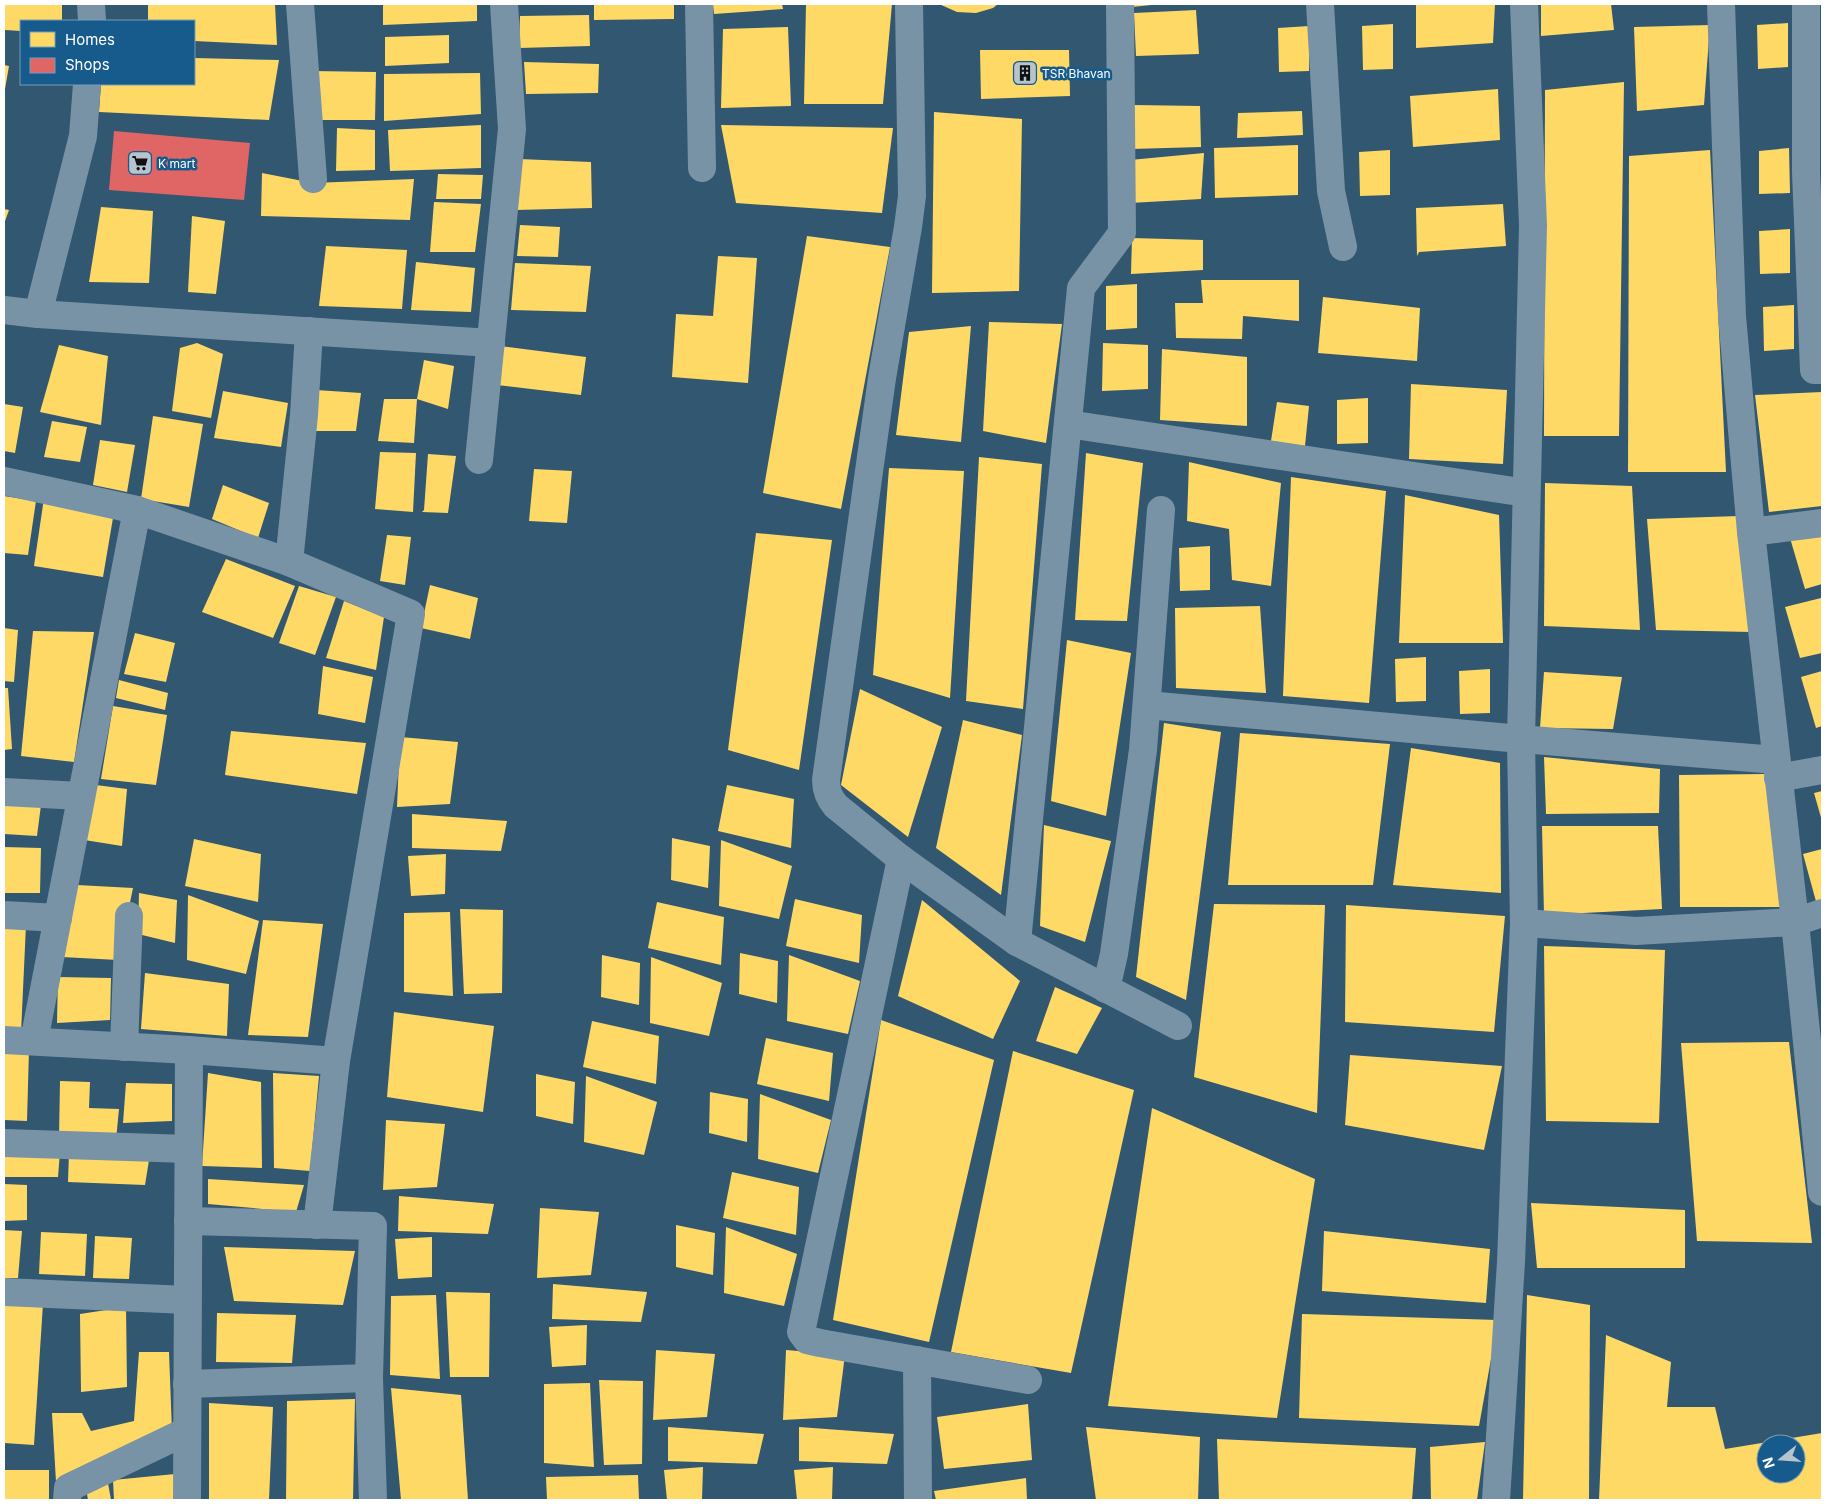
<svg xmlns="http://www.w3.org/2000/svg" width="1826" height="1504" viewBox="0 0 1826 1504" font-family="Inter,sans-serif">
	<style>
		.homes { fill: #ffd966; fill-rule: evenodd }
		.shops { fill: #e06666 }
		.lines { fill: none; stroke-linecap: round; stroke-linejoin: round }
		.minor { stroke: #7993a6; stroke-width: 28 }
		.labels { text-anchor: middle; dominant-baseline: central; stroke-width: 5; stroke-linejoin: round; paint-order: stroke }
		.poi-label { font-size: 12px; fill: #fff; stroke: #175b8c; text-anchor: start }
	</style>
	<rect width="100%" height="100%" fill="#325771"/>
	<!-- homes -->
	<g class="homes">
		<polygon points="5,4 62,4 62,21 21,21 21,31 5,30"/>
		<polygon points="148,4 275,4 277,45 194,41 194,21 148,21"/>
		<polygon points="383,4 477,4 477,21 383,25"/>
		<polygon points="594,4 674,4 674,19 594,20"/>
		<polygon points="713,4 782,4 783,9 714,14"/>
		<polygon points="806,4 892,4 883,104 804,104"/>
		<polygon points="939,4 998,4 993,8 976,13 957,12"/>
		<polygon points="1132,4 1151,4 1151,5 1132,7"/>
		<polygon points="1416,4 1495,4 1493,43 1416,48"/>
		<polygon points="1541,4 1611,4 1614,30 1541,36"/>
		<polygon points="1196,10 1199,54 1136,56 1134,13"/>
		<polygon points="589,15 590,46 519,48 520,16"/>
		<polygon points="1788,23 1788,67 1758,69 1757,25"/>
		<polygon points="1393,24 1393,69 1363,70 1362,26"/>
		<polygon points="1710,25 1704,105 1637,111 1634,27"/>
		<polygon points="1309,26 1309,71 1279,72 1278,28"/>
		<polygon points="788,27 791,106 721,108 723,29"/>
		<polygon points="449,35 449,63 385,66 385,37"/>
		<polygon points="980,50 1069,50 1070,96 981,99"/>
		<polygon points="194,58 279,60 269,120 99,112 101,84 194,84"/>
		<polygon points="524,62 599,64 598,93 526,94"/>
		<polygon points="4,65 9,66 5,89 4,89"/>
		<polygon points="312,71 376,72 375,120 316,120"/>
		<polygon points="480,73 481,114 384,121 384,74"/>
		<polygon points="1624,82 1619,436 1544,436 1545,90"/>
		<polygon points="1498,89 1500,140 1413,147 1410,96"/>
		<polygon points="1133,105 1200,106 1201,147 1131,149"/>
		<polygon points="1302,111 1303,135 1237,138 1238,113"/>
		<polygon points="934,112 1022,119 1019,291 932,293"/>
		<polygon points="481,125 481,168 390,171 388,130"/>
		<polygon points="721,125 893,128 882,213 736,203"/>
		<polygon points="337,128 375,130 375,170 336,171"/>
		<polygon points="1298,145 1298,195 1215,198 1214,148"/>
		<polygon points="1789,148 1790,193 1759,194 1759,151"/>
		<polygon points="1390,150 1390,195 1360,196 1359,152"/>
		<polygon points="1710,150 1726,472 1628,472 1629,156"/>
		<polygon points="1204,153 1201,199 1130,203 1130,160"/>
		<polygon points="519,159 591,162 592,208 516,210"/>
		<polygon points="262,173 313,183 414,179 410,220 261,216"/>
		<polygon points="438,174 483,175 481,199 436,199"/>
		<polygon points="434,202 481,204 475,252 430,252"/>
		<polygon points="1503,204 1506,246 1419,252 1417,256 1416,208"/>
		<polygon points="101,207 153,211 149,283 89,282"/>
		<polygon points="4,209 9,210 4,224"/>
		<polygon points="192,216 225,221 216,294 188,292"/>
		<polygon points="520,225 560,227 558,257 517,256"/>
		<polygon points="1790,229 1790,273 1760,274 1759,231"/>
		<polygon points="807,236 890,247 841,509 763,493"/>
		<polygon points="1132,238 1203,240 1203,270 1131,274"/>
		<polygon points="326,246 407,250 402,309 319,306"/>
		<polygon points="718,256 757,258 748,383 672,377 676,314 713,316"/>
		<polygon points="416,262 475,268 471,312 411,310"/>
		<polygon points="515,263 591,266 586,312 511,310"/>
		<polygon points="1201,280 1299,280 1299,321 1243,316 1242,339 1176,338 1175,303 1203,303"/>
		<polygon points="1137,284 1137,328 1106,330 1106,286"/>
		<polygon points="1323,297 1420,308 1417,361 1318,353"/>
		<polygon points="1794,305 1794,349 1764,351 1763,307"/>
		<polygon points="989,322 1062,324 1046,443 983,431"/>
		<polygon points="971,326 961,442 896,435 909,332"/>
		<polygon points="197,343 223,354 211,418 172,411 180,348"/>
		<polygon points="1103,343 1148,345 1148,389 1102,391"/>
		<polygon points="59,345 108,356 101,425 40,412"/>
		<polygon points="500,346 586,357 581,395 497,385"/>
		<polygon points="1162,349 1247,357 1247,426 1160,420"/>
		<polygon points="424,360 454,366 448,409 417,399"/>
		<polygon points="1411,384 1507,390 1503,464 1409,459"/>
		<polygon points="316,390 361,393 356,431 314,431"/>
		<polygon points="223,391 288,403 281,447 214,438"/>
		<polygon points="1822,392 1822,506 1769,512 1755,395"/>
		<polygon points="1368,398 1368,443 1337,444 1337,400"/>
		<polygon points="384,399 417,399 414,443 378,441"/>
		<polygon points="1277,402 1309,406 1305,446 1271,441"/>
		<polygon points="4,404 23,407 15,453 4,451"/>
		<polygon points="153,416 203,424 189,507 141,499"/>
		<polygon points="52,421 87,427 80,462 44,457"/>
		<polygon points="100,440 135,445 127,492 93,485"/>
		<polygon points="380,452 416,453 413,512 375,509"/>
		<polygon points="1086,453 1143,463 1127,621 1075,620"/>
		<polygon points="428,454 456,456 448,513 422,512 424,510"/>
		<polygon points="979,457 1042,464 1023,709 966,701"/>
		<polygon points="1189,462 1281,483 1271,586 1232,580 1229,529 1187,521"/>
		<polygon points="889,468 964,471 950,698 873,675"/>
		<polygon points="534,469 572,471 567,523 529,521"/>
		<polygon points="1291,477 1386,491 1369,703 1283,696"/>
		<polygon points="1545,483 1632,486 1640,630 1544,626"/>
		<polygon points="223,485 269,503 258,538 212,519"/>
		<polygon points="1405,495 1499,515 1503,643 1399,643"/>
		<polygon points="4,496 36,501 28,555 4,553"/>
		<polygon points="44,498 114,512 103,577 34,566"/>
		<polygon points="1739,516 1752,632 1656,630 1647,519"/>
		<polygon points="1822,530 1822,584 1805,589 1790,538"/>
		<polygon points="756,533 832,540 799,770 728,750"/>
		<polygon points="387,535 411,537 405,585 380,581"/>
		<polygon points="1210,546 1210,590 1180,591 1179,548"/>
		<polygon points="226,559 295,586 273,638 202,612"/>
		<polygon points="430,585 478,598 470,639 421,628"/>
		<polygon points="299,586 336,597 315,655 279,643"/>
		<polygon points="1821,598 1822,653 1800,658 1785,607"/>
		<polygon points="344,601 384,617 376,670 326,658"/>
		<polygon points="1260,606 1266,693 1176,688 1175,608"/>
		<polygon points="4,628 18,630 14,682 4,681"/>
		<polygon points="33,631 94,632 74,762 21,756"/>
		<polygon points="135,633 175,643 166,682 124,674"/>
		<polygon points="1067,640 1131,653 1106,816 1051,801"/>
		<polygon points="1426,657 1426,701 1396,702 1395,659"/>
		<polygon points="323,666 373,677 365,723 318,714"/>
		<polygon points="1490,669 1490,713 1460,714 1459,671"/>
		<polygon points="1822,671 1822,726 1816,728 1801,677"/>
		<polygon points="1544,672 1622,677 1613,729 1540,728"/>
		<polygon points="119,680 168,693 165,710 116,698"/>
		<polygon points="4,688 8,688 12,749 4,750"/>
		<polygon points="860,689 942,727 908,837 841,785"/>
		<polygon points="113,706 167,715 156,785 101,779"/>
		<polygon points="963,720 1022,735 1001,895 936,848"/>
		<polygon points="1164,723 1221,732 1186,1000 1136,977"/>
		<polygon points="231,731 366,743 357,794 225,775"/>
		<polygon points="1240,733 1390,744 1373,885 1228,885"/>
		<polygon points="400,737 458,742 450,804 397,807"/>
		<polygon points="1411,748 1500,763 1501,893 1393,885"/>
		<polygon points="1544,757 1660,769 1659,813 1546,814"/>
		<polygon points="1765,774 1780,907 1680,907 1679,775"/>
		<polygon points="88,784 127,789 122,846 78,839"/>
		<polygon points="727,785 794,799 791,848 718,831"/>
		<polygon points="1822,791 1822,821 1814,793"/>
		<polygon points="4,803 41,805 37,836 4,834"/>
		<polygon points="412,814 507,821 501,851 412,848"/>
		<polygon points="1044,825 1111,841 1085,942 1040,926"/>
		<polygon points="1542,826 1658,826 1662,909 1544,915"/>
		<polygon points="672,838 710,846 708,888 671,880"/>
		<polygon points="194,839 261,854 258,902 185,886"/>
		<polygon points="721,840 792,866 779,919 719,906"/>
		<polygon points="4,847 41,848 40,893 4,893"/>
		<polygon points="1822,849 1822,904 1817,905 1803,854"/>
		<polygon points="446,854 445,894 411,896 408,856"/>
		<polygon points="77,885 133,888 118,960 62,957"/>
		<polygon points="139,893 177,900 175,943 138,934"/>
		<polygon points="188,895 259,921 246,974 187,960"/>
		<polygon points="795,899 862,915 859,963 786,946"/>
		<polygon points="922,900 1020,981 993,1039 898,996"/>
		<polygon points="657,902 724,917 721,965 648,948"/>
		<polygon points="1214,904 1325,905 1317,1113 1194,1077"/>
		<polygon points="1346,905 1505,916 1494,1032 1345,1022"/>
		<polygon points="460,909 503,910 502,993 464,994"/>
		<polygon points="450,912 453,996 404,992 404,913"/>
		<polygon points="263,920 323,924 308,1037 248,1035"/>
		<polygon points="4,924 26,925 21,1033 4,1032"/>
		<polygon points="1544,946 1665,950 1659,1123 1546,1121"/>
		<polygon points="740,953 778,961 777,1003 739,994"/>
		<polygon points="602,955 640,963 639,1005 601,997"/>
		<polygon points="789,955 860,981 848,1034 787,1021"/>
		<polygon points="651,957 722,983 709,1036 650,1023"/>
		<polygon points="145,973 229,984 227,1036 141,1029"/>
		<polygon points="58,977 111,978 110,1020 57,1023"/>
		<polygon points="1055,987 1102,1008 1077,1054 1036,1041"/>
		<polygon points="394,1012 494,1026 483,1112 387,1097"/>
		<polygon points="881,1020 994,1060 929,1342 833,1320"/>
		<polygon points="592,1021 659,1036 656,1084 583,1067"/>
		<polygon points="766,1038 833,1053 829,1101 757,1084"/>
		<polygon points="1789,1042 1812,1243 1697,1241 1681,1043"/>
		<polygon points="4,1049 29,1049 27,1121 4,1120"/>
		<polygon points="1013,1051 1134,1090 1071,1373 951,1352"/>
		<polygon points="1350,1055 1502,1066 1484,1150 1345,1125"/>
		<polygon points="208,1073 261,1082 262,1168 202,1166"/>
		<polygon points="273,1073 319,1076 310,1171 274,1168"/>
		<polygon points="536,1074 575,1082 573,1124 536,1116"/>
		<polygon points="586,1076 657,1102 644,1155 584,1142"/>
		<polygon points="60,1081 90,1082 89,1108 119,1109 116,1140 59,1138"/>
		<polygon points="126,1083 172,1084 172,1121 123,1123"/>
		<polygon points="710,1092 748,1099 747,1142 709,1133"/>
		<polygon points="760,1094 831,1120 818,1173 758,1159"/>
		<polygon points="1152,1108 1315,1179 1277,1418 1108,1406"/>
		<polygon points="386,1120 445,1124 437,1187 383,1190"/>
		<polygon points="4,1151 60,1152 58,1177 4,1177"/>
		<polygon points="69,1152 150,1154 145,1185 68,1182"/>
		<polygon points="732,1172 799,1187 796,1235 723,1218"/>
		<polygon points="208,1179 304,1185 296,1212 208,1204"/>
		<polygon points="4,1184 27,1185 27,1220 4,1221"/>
		<polygon points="399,1196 494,1204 488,1234 398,1231"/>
		<polygon points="1531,1203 1685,1210 1685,1268 1537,1268"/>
		<polygon points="540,1208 599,1212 591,1275 537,1278"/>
		<polygon points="676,1225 715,1233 713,1275 676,1267"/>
		<polygon points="726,1227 797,1254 784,1306 724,1293"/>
		<polygon points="4,1230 22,1231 18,1278 4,1278"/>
		<polygon points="1324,1231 1490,1249 1486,1303 1322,1291"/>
		<polygon points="41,1232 87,1234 85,1276 39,1274"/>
		<polygon points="95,1236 132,1238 129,1279 93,1278"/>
		<polygon points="432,1237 432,1277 398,1279 395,1239"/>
		<polygon points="224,1247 355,1251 343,1305 234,1301"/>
		<polygon points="553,1284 647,1292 641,1322 552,1319"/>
		<polygon points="446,1292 490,1293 489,1377 450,1377"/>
		<polygon points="436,1295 440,1379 390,1375 391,1296"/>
		<polygon points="1527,1295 1590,1305 1589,1500 1523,1500"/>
		<polygon points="4,1299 43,1303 34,1445 4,1443"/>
		<polygon points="126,1307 127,1387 81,1392 80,1314"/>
		<polygon points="217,1313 296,1315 292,1363 216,1362"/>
		<polygon points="1302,1314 1498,1320 1479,1426 1299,1418"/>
		<polygon points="587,1325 586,1365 552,1367 549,1327"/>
		<path d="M1606 1335 1671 1362 1667 1407H1715L1725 1449 1822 1433V1500H1599ZM1766 1444H1796V1474H1766Z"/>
		<polygon points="656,1350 715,1354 707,1417 653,1420"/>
		<polygon points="786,1350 845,1355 837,1417 783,1420"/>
		<polygon points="139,1352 169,1352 172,1432 56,1482 52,1413 82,1413 91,1431 134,1421"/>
		<polygon points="599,1380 643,1381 642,1464 604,1465"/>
		<polygon points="590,1383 594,1467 544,1463 544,1384"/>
		<polygon points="391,1388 461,1395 468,1500 401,1500"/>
		<polygon points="355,1399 353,1500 286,1500 287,1401"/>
		<polygon points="209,1403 273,1407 269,1500 209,1500"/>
		<polygon points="1028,1404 1032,1460 944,1469 937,1417"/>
		<polygon points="668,1427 764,1434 757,1464 668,1461"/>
		<polygon points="799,1427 894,1434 887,1464 799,1461"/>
		<polygon points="1086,1427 1200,1437 1198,1500 1096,1500"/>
		<polygon points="1217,1439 1416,1448 1412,1500 1219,1499"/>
		<polygon points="1485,1442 1477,1500 1431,1500 1430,1447"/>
		<polygon points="703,1467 702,1500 667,1500 664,1470"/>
		<polygon points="833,1467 832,1500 797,1500 794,1470"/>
		<rect x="4" y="1470" width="45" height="30"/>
		<polygon points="175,1474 176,1500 114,1500 113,1480"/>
		<polygon points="638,1475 639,1500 547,1500 546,1477"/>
		<polygon points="1026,1478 1027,1500 936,1500 934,1491"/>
		<polygon points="108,1483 111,1500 88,1500 86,1488"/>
	</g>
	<!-- shops -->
	<polygon class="shops" points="114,131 250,143 244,200 109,190"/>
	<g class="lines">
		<!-- minor -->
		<g class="minor">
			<polyline points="91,4 92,21"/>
			<polyline points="300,4 313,179"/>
			<polyline points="699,4 702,168"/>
			<path d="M909 4 912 196 908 227 882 378 826 780C826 791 829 798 836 806L901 859 1017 942 1178 1026"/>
			<polyline points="1320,4 1331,191 1343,247"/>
			<polyline points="1721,4 1732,316 1751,532 1795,922 1822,1192"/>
			<polyline points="1806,4 1806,172 1814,370 1822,370"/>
			<polyline points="4,310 38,314 491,343"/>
			<polyline points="38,314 83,136 87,84"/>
			<polyline points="1068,424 1526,493"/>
			<polyline points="479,460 512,129 504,4"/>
			<polyline points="4,481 137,510 289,562 411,614 336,1061 317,1225"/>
			<polyline points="1751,532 1822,523"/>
			<polyline points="289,562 304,415 309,331"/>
			<polyline points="1147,705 1521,739 1776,760"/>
			<polyline points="1778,778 1822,770"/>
			<polyline points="4,792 81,796"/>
			<polyline points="901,859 801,1332 807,1340 820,1343 1028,1380"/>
			<polyline points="4,915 58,918"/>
			<polyline points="1524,923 1636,931 1795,922 1822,913"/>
			<polyline points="1017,942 1081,288 1122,233 1120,4"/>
			<polyline points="1106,989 1114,954 1143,750 1161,510"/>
			<polyline points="4,1040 189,1050 336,1061"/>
			<polyline points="34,1041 137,510"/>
			<polyline points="124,1047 129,916"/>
			<polyline points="4,1143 188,1149"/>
			<polyline points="188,1221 373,1226 369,1378 373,1500"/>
			<polyline points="4,1292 187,1300"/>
			<polyline points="917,1360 918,1500"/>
			<polyline points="187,1384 369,1378"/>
			<polyline points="67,1500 68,1488 187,1431"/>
			<polyline points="187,1500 189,1050"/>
			<polyline points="1496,1500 1511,1262 1524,923 1521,739 1533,225 1524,4"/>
		</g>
	</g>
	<!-- icons -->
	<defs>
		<symbol id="building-square" viewBox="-11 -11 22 22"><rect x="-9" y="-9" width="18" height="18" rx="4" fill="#b7c4cd" stroke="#175b8c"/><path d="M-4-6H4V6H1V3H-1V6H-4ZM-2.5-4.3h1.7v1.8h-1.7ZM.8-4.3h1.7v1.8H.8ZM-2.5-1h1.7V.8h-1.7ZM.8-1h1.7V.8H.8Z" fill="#111"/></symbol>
		<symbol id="supermarket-square" viewBox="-11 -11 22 22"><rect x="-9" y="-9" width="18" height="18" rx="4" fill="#b7c4cd" stroke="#175b8c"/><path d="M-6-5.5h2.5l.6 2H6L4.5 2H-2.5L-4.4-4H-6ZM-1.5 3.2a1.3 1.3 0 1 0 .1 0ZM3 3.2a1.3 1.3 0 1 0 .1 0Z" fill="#111"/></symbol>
	</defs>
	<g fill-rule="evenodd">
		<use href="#building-square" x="1011" y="59" width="28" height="28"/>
		<use href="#supermarket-square" x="126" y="149" width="28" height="28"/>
	</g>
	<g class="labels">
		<!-- poi labels -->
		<g class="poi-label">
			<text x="1042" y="73">TSR Bhavan</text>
			<text x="158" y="163">K mart</text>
		</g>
	</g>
	<!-- border -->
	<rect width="1826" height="1504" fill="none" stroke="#ffffff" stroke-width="10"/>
	<!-- legend -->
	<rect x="20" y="20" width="175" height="65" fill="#175b8c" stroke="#749dba"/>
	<rect x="30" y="32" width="25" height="15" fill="#ffd966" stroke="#749dba"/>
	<text x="65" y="45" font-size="15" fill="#ffffff">Homes</text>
	<rect x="30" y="58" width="25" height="15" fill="#e06666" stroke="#749dba"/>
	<text x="65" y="70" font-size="15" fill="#ffffff">Shops</text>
	<!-- north arrow -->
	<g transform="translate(1781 1459) rotate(253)"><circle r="24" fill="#175b8c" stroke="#749dba"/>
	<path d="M0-4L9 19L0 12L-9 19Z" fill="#b7c4cd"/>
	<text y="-8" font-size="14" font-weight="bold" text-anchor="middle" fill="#ffffff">N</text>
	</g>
</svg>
